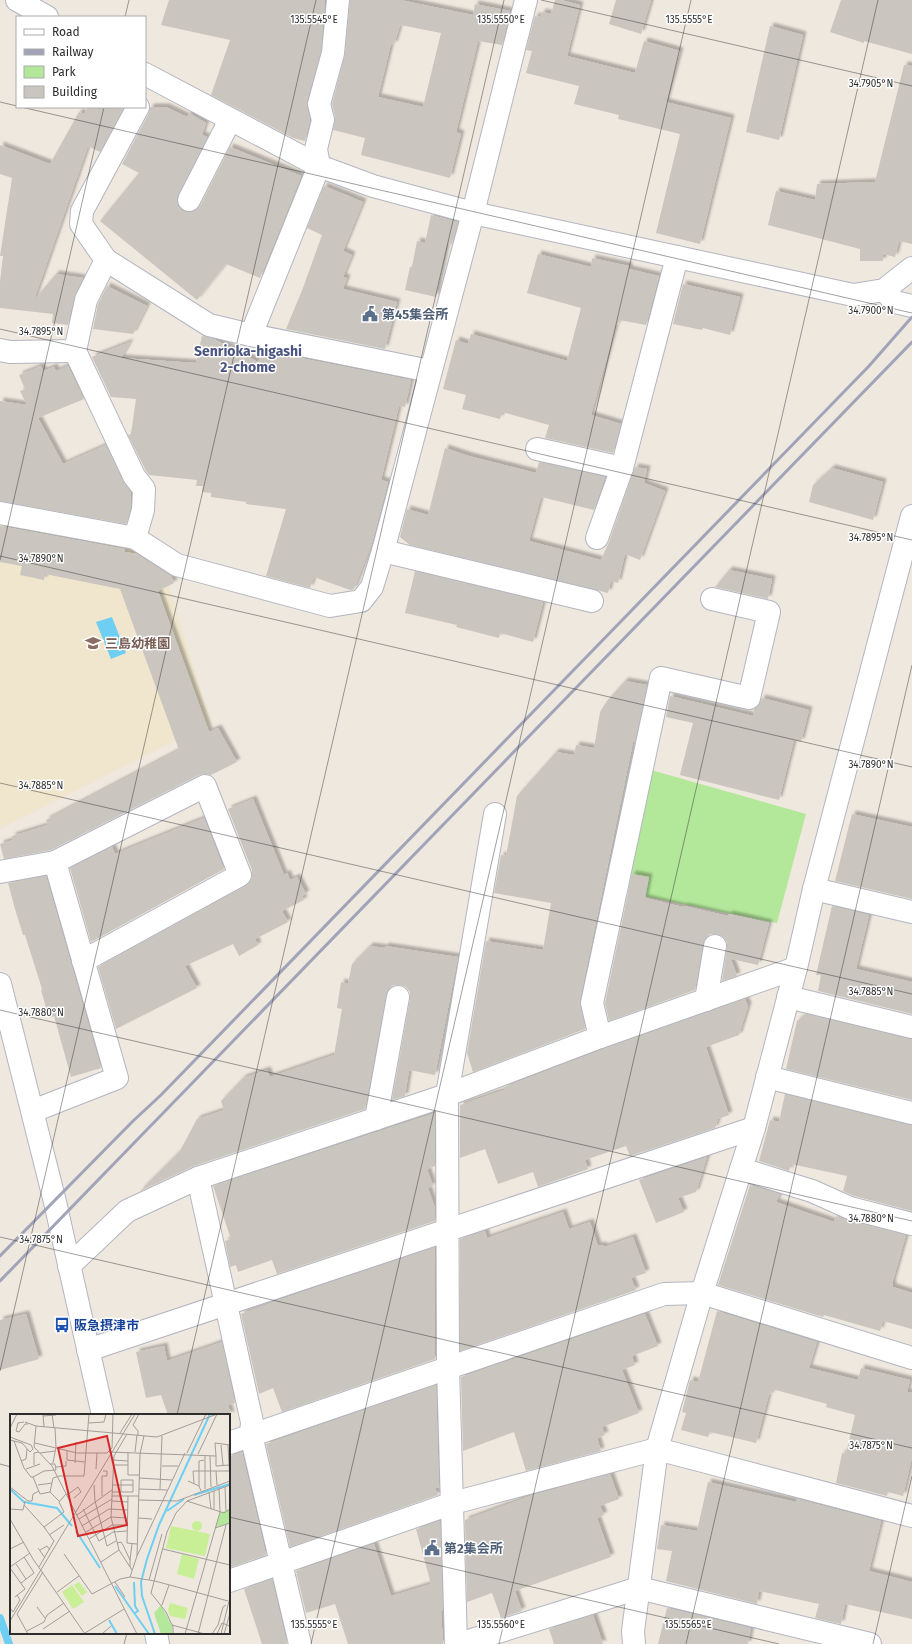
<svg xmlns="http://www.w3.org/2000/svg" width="912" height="1644" viewBox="0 0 912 1644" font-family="'Fira Sans','Noto Sans JP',sans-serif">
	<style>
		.education { fill: #f0e6ce }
		.green { fill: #b3e79a }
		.water { fill: #6fcff3 }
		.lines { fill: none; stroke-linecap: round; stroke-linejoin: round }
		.stream { stroke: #6fcff3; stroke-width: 8 }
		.building { fill: #cac5be; fill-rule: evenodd; filter: url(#shadow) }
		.minor-casing { stroke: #b3b5c1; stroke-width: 24 }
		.minor { stroke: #fff; stroke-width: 22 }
		.rail { stroke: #a1a4b8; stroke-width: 3 }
		.ticks { fill: none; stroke: #2d2d2d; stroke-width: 1; stroke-opacity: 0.45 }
		.labels { text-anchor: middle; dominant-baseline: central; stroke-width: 3; stroke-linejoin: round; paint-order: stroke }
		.service-label { font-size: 13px; font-weight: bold; fill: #4e5e75; stroke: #fff; text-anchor: start }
		.education-label { font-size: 13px; font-weight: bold; fill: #785e54; stroke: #fff; text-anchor: start }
		.transit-label { font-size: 13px; font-weight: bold; fill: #164399; stroke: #fff; text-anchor: start }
		.neighbourhood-label { font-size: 14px; font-weight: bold; fill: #4b5480; stroke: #fff }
		.inset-river { fill: none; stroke: #6fcff3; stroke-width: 2 }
		.inset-road { fill: none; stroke: #a19d98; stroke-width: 1 }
		.view { fill: #d62828; fill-opacity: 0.15; stroke: #d62828; stroke-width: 2 }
		.inset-edge { fill: none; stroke: #2d2d2d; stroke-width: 2 }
		.ticks-label { font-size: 10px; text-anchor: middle; fill: #2d2d2d; stroke: #fff; stroke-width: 3; stroke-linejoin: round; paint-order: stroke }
	</style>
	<defs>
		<filter id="shadow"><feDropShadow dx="3.5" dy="-3.5" stdDeviation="1" flood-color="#0004"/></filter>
	</defs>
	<rect width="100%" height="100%" fill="#efe8df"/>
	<!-- education -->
	<polygon class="education" points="0,521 127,544 162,564 211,723 0,829"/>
	<!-- green -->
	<polygon class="green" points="651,770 806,814 777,923 628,893"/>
	<!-- water -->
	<polygon class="water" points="112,617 126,653 111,659 96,622"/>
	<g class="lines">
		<!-- stream -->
		<polyline class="stream" points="0,1618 9,1644"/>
	</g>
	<!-- building -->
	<g class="building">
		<polygon points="169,0 325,0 321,51 307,101 310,120 305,141 293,138 211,95 230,40 161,25"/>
		<path d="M350 0H400L473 15 475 4 510 11 502 45 478 41 456 132 461 134 450 178 361 155 365 138 333 130 335 117 332 104 345 54ZM400 25 441 33 423 107 378 97 391 44 394 45Z"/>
		<polygon points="555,0 561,0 580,5 567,56 635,73 644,41 680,51 666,102 731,118 700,244 656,233 680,134 618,119 619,115 574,104 579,86 526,73 532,51 526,50 535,16 540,17 542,12 551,14"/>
		<polygon points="616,0 651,0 641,34 609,24"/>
		<polygon points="841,0 912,0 912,54 864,41 864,43 830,32"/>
		<polygon points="770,26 803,35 779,140 746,132"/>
		<polygon points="904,65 912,66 912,244 899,241 895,257 883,254 883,261 860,261 860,249 768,225 776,191 815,200 817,184 875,182"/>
		<polygon points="88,107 124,107 100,152 88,146 34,300 56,274 83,278 74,297 68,325 52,323 53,314 0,308 0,282 3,256 0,256 12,178 0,174 0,145 50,164 79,112 84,114"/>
		<polygon points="150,107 166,107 187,117 189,113 206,123 202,135 207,137 178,195 177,200 178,206 184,211 189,212 195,211 200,206 230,147 301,176 260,278 226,264 197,300 100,221 139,173 122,164 149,113"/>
		<polygon points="324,186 363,202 343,251 352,255 343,277 347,278 343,289 397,302 385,349 286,329 303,288 322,235 307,228"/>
		<polygon points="431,215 458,222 452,244 447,243 436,297 405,290 410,267 412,267 417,241 425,243"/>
		<polygon points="538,254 591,267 592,258 629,266 629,269 659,276 646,325 619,320 618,325 616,324 591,415 621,424 613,453 545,438 549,425 502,412 500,419 462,409 466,395 443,389 456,340 468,344 471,334 567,361 581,308 527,293"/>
		<polygon points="683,284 740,297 730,335 703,328 702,330 673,324"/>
		<polygon points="107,286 147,306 133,334 93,329 98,304"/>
		<polygon points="202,336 212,338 258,362 265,351 411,380 405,407 399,406 381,480 388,482 372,543 354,589 350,590 314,577 310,588 266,576 286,509 246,504 246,502 211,497 211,493 202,492 203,486 196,486 197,480 149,475 145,469 128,435 131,434 136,399 111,397 92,357 130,342 121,358 196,363"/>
		<polygon points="41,366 43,371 54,367 56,371 68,366 84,399 38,418 63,464 106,445 123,481 131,493 131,508 126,524 0,501 0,401 27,405 20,391 25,389 19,375"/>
		<polygon points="445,448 469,456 536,473 539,462 605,477 594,510 541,497 529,541 601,560 609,542 635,467 647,469 644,483 665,491 640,560 625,554 618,583 611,581 608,593 410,545 400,537 407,509 428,515"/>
		<polygon points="832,468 883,482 873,520 809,502 813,485"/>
		<polygon points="0,526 125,549 125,552 137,554 171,576 174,583 158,591 209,732 218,728 237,762 211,775 206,774 199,775 51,850 4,859 0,844 13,840 12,836 48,825 46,820 179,750 120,589 45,574 44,580 20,575 22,566 0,562"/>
		<polygon points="729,570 772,579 768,599 715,587"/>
		<polygon points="415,571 543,602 533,642 500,633 499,638 456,627 457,625 405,613"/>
		<polygon points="625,681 647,685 635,742 633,742 580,1000 585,1029 473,1072 467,1053 486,941 543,950 551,903 494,893 501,855 506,856 517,796 556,752 574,755 576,745 594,748 600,712 607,701"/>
		<polygon points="670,696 753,716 754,709 758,706 762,698 809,710 801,742 794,740 779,800 680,775 693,723 666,717"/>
		<polygon points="253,799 284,875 287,873 290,880 297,877 306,894 302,896 304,900 282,911 288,922 255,939 258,945 239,956 233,944 185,966 197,988 116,1029 98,967 246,886 250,882 252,877 252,870 228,809"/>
		<polygon points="852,814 912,827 912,899 835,881"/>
		<polygon points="204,818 224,869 91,942 70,868 112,847 115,854"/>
		<polygon points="632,874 649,877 645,898 683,907 684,906 728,916 729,914 769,923 758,965 731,959 737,976 722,981 727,948 727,942 723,937 717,934 710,934 705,938 703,944 695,990 609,1021 605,1003"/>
		<polygon points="46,876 101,1068 71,1077 54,1016 49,1018 41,990 42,989 25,935 23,935 15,909 8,883"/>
		<polygon points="832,906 869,915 856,969 912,982 912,1014 818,991 821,975 816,975"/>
		<polygon points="370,946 385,948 385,946 458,957 435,1075 409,1070 405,1096 392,1100 410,999 410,992 406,987 400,985 393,985 388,989 386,995 365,1109 194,1166 140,1191 180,1151 197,1119 224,1110 221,1101 243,1078 267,1070 270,1077 334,1055 342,1009 337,1008 341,982 348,984 352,964"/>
		<polygon points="745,999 748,1006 739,1035 706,1047 729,1115 718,1119 715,1128 630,1156 626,1146 585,1160 588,1169 538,1187 533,1172 498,1184 485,1149 460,1158 460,1105 507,1089 502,1088 604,1049"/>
		<polygon points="806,1014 912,1039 912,1100 786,1069 797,1021"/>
		<polygon points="785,1094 912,1125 912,1211 854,1196 843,1191 847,1176 791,1164 789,1171 759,1161 770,1120 779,1122"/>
		<polygon points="435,1113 435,1166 427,1169 433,1186 428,1188 435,1208 435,1221 277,1274 272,1260 238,1272 236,1265 230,1267 225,1241 231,1239 213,1186"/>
		<polygon points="707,1157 696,1192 678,1198 684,1212 656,1223 639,1180"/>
		<polygon points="750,1185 780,1194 776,1202 834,1222 836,1216 847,1220 906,1235 892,1284 893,1284 893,1287 912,1293 912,1329 883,1321 880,1331 824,1315 823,1317 718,1285"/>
		<polygon points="563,1212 569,1229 590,1222 598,1246 603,1245 604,1247 633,1237 646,1273 631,1278 636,1290 460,1351 460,1239 485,1231 487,1238"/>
		<polygon points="435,1247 435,1359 282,1412 273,1388 259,1394 241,1314 282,1299"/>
		<polygon points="717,1311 817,1342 809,1368 858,1380 861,1368 910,1380 907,1392 912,1393 912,1457 903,1496 888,1492 887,1496 836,1483 842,1453 846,1454 855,1415 826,1407 827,1404 772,1389 771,1395 769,1394 756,1443 710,1432 708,1437 681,1430 686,1413 682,1412 690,1380 698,1382"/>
		<polygon points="26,1314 39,1359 0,1370 0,1320"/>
		<polygon points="645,1314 658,1346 632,1356 635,1365 622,1370 639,1413 602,1427 605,1435 597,1438 601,1451 526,1471 514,1432 463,1451 461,1377"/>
		<polygon points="222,1342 235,1403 228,1405 231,1415 168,1415 161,1395 146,1398 136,1352 164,1346 167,1361"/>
		<polygon points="436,1385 439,1487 435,1488 438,1495 290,1547 266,1444"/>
		<polygon points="242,1452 266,1555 229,1568 229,1457"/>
		<polygon points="610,1474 619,1499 600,1506 604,1515 597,1518 611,1557 515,1591 522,1611 501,1618 492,1593 467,1602 465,1520 533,1495"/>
		<polygon points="708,1482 796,1502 797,1499 881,1521 869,1571 912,1582 912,1619 845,1604 841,1624 815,1618 819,1604 759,1591 757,1604 666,1581 672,1551 657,1549 661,1525 697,1531"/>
		<polygon points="440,1521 443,1610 441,1611 443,1644 348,1644 335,1604 306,1613 296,1571 374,1544 391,1596 431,1584 416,1529"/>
		<polygon points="272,1579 287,1644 262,1644 244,1589"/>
		<polygon points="667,1608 751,1628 748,1644 658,1644"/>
		<polygon points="593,1615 603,1644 554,1644 549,1629"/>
	</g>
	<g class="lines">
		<defs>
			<g id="minor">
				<polyline points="17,0 47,17"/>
				<polyline points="145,74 319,166 373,186 473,213 853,295 884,290 912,268"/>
				<polyline points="138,107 82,211 81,224 106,260 209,325 251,335 430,371"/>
				<polyline points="189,200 230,120"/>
				<polyline points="884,290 895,302 912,306"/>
				<polyline points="251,335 319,166 316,149 323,120 319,104 333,53 338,0"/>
				<polyline points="0,350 10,352 75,351 86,300 106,260"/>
				<polyline points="75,351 134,476 144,489 143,510 135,538"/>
				<polyline points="537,449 622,468"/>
				<polyline points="0,513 135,538 177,565 330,606 361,601 372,587 383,551 473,213 526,0"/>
				<polyline points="597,538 622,468 677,257"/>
				<polyline points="383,551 592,601"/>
				<polyline points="0,872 55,862 205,786 240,875 83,961"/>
				<polyline points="814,889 912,912"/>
				<polyline points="0,984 55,1202 103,1415"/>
				<polyline points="788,997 912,1027"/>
				<polyline points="706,1000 715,946"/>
				<polyline points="600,1037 592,1003 661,678 749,698 769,612 712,599"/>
				<polyline points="767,1077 912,1113"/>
				<polyline points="33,1111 117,1078 55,862"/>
				<polyline points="376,1119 398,997"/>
				<polyline points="741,1169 812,1191 850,1208 912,1224"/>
				<polyline points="198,1178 252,1422 251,1435 300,1644"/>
				<polyline points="69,1266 127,1211 198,1178 447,1095 600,1037 796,968"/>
				<polyline points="88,1350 754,1128"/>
				<polyline points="229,1443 664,1294 702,1293 912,1358"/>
				<polyline points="229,1581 453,1503 657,1449 912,1516"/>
				<polyline points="156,1633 158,1644"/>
				<polyline points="456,1644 448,1367 447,1095 495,814"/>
				<polyline points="459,1644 639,1588 870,1644"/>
				<polyline points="634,1644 633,1631 657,1449 702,1293 754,1128 796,968 814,889 912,516"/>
			</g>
		</defs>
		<!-- minor casing -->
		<use href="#minor" class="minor-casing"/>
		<!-- minor -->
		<use href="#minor" class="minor"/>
		<!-- rail -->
		<g class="rail">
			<polyline points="0,1256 133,1121 161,1095 869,366 912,317"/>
			<polyline points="0,1281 912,342"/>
		</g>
	</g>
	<!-- ticks -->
	<path class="ticks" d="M541 0 912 86M125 17 129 0M0 102 17 106M21 107 912 313M0 329 912 540M0 556 912 767M0 560 104 107M0 783 912 994M0 1010 912 1221M0 1237 912 1448M0 1371 316 0M177 1415 504 0M0 1464 11 1467M229 1517 779 1644M124 1644 127 1633M311 1644 691 0M499 1644 878 0M686 1644 912 665M873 1644 912 1476"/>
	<!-- icons -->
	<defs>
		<symbol id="civic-bare" viewBox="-9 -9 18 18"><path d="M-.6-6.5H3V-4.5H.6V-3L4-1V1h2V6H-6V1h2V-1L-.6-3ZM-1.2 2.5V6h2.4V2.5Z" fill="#5c6f8a" stroke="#fff" stroke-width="2.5" paint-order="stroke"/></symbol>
		<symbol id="school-bare" viewBox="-9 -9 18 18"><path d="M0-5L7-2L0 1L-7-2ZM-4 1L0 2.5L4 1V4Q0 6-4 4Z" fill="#8d6e63" stroke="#fff" stroke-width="2.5" paint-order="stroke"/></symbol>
		<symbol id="bus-bare" viewBox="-9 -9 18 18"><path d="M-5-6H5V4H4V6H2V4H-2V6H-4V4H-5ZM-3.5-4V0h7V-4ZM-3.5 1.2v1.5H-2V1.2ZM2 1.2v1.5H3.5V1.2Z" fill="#1a4fb4" stroke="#fff" stroke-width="2.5" paint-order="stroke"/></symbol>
	</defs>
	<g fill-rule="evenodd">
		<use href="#civic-bare" x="359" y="303" width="22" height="22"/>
		<use href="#school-bare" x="82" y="632" width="22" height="22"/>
		<use href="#bus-bare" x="51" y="1314" width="22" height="22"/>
		<use href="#civic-bare" x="421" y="1537" width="22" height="22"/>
	</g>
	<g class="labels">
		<!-- service labels -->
		<g class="service-label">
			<text x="382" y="314">第45集会所</text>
			<text x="444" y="1548">第2集会所</text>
		</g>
		<!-- education labels -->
		<g class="education-label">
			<text x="105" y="643">三島幼稚園</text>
		</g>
		<!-- transit labels -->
		<g class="transit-label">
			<text x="74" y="1325">阪急摂津市</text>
		</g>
		<!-- neighbourhood labels -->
		<g class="neighbourhood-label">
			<text x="248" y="351">Senrioka-higashi<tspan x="248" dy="16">2-chome</tspan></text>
		</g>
	</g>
	<!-- overview -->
	<g transform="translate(10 1414)">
		<rect width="220" height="220" fill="#efe8df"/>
		<path d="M220 95V109L206 113 210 99ZM151 191 162 212V220H151L144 199Z" fill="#b3e79a"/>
		<path d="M182 112a5 5 0 1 1 10 0a5 5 0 1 1-10 0ZM161 112 200 120 195 142 156 134ZM172 140 189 145 184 165 167 160ZM69 168 77 178 72 182 64 171ZM62 171 74 188 63 195 52 178ZM160 189 178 194 175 205 160 202 158 196Z" fill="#c8ee96"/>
		<path class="inset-river" d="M0 75 14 88 47 94 62 112M184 81 220 70M157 97 174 85M66 117 90 154M124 168 125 192 128 197 125 199M105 172 139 220M99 206 107 220M145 220 132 182 131 168 137 145 149 111 200 0"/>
		<path class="inset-road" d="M33 0 34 13M42 0 44 14M33 2 46 1M14 8 8 9 6 17 9 18 15 10H18M15 8 26 12 147 23 207 0M79 9 94 8 96 0M26 12 24 33 42 52 127 220M0 14 7 0M110 19 122 0M117 20 104 42 101 103 109 136 122 156M128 21V17L123 11 129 0M0 23 21 31 23 35 20 38 12 29 0 26M4 27 14 54 21 63H23L30 80 40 78 49 87M25 29 67 39H97L102 34 103 0M211 31 213 51M218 31 220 68M57 36V46L75 48M99 38 206 42 205 29 220 31M118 38V61H129M125 38 127 21M30 39 45 37M177 39 196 0M188 40 207 0M195 41V75M200 42 201 73M206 42V52L219 51M103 46 118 47M11 47 16 45 17 35M43 49 46 33 45 14M65 49 66 28M24 51V39L29 38M103 51H118M152 52H168M46 53 56 52V47M16 55 30 50M86 55 87 39M206 57 207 71M23 63 34 57 46 56 45 50H40M129 64 162 66M178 67 189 72 191 77M184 69 183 57H219M28 71 42 69M84 71 85 87 97 132 106 127M102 71H123M189 72V47L194 46M0 73 18 87H22L23 80 29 77M215 73 216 97M129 75 157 76M150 75 152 22M204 77V95M40 78 43 64 49 62H74L79 0M102 78H123V66H111V78M199 78 201 95M57 81 68 73 71 78 64 84M92 82V62H97V57H93M102 82H129M118 82 117 129 127 130M129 86 167 87 220 67M102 87 118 88M177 87 214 99 220 95M14 91 34 113M0 95 13 96 15 87M73 95 89 127 103 118 117 117M67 101 102 76M128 104 142 105M0 105 23 145 75 220M69 105 102 85M72 112 99 95 118 96M205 114 220 109M76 118 101 103 117 104M39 121 54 111M79 125 102 111H117M107 129 111 128 113 131 120 146V153M28 134 35 144M0 135 14 128M153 135 220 151M30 136 37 132 40 136M54 140 82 180 110 165 120 163 145 167 218 187M127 142 175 39M120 146 122 130M91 148 109 136M6 150 16 165M0 153 20 139M29 153 44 127 34 113 54 98 49 88 56 80M0 154 15 175 5 183M120 163 127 142 130 40 134 22M139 166 152 120M105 168 115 183M11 169 24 159 14 143M47 178 69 162M152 191 159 171M27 193 35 204M0 194 3 198 10 186 7 181M0 207 125 0M162 211 195 220M33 215 60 197M17 217 34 208 37 201 54 189M75 219 114 195M18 220 7 200 33 158M92 220 101 212M163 220V213L156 198 141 179 157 118 166 99 177 87 220 71M175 220 210 98 209 74M188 220 216 111M202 220 208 211 213 193 216 191M207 220 212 209 220 212M211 220 220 183M214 220 220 199"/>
		<path class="view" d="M97 22 117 111 68 122 48 34Z"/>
		<rect width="220" height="220" class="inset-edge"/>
	</g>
	<g class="ticks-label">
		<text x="314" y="23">135.5545°E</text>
		<text x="501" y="23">135.5550°E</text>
		<text x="689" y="23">135.5555°E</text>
		<text x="871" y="87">34.7905°N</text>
		<text x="871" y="314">34.7900°N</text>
		<text x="41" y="335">34.7895°N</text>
		<text x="871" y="541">34.7895°N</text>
		<text x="41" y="562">34.7890°N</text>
		<text x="871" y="768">34.7890°N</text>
		<text x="41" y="789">34.7885°N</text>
		<text x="871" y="995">34.7885°N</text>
		<text x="41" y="1016">34.7880°N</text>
		<text x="871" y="1222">34.7880°N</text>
		<text x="41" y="1243">34.7875°N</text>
		<text x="871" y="1449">34.7875°N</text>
		<text x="314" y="1628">135.5555°E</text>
		<text x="501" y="1628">135.5560°E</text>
		<text x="688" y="1628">135.5565°E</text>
	</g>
	<!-- legend -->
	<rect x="16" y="16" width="130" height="92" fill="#ffffff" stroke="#ababab"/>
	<rect x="24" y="29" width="20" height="6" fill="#ffffff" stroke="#ababab"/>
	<text x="52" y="36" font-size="12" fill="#2d2d2d">Road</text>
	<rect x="24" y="49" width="20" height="6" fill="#a1a4b8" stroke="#ababab"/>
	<text x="52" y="56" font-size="12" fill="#2d2d2d">Railway</text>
	<rect x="24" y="66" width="20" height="12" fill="#b3e79a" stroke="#ababab"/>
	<text x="52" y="76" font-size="12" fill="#2d2d2d">Park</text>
	<rect x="24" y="86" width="20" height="12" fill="#cac5be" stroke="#ababab"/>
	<text x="52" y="96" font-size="12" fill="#2d2d2d">Building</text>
</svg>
